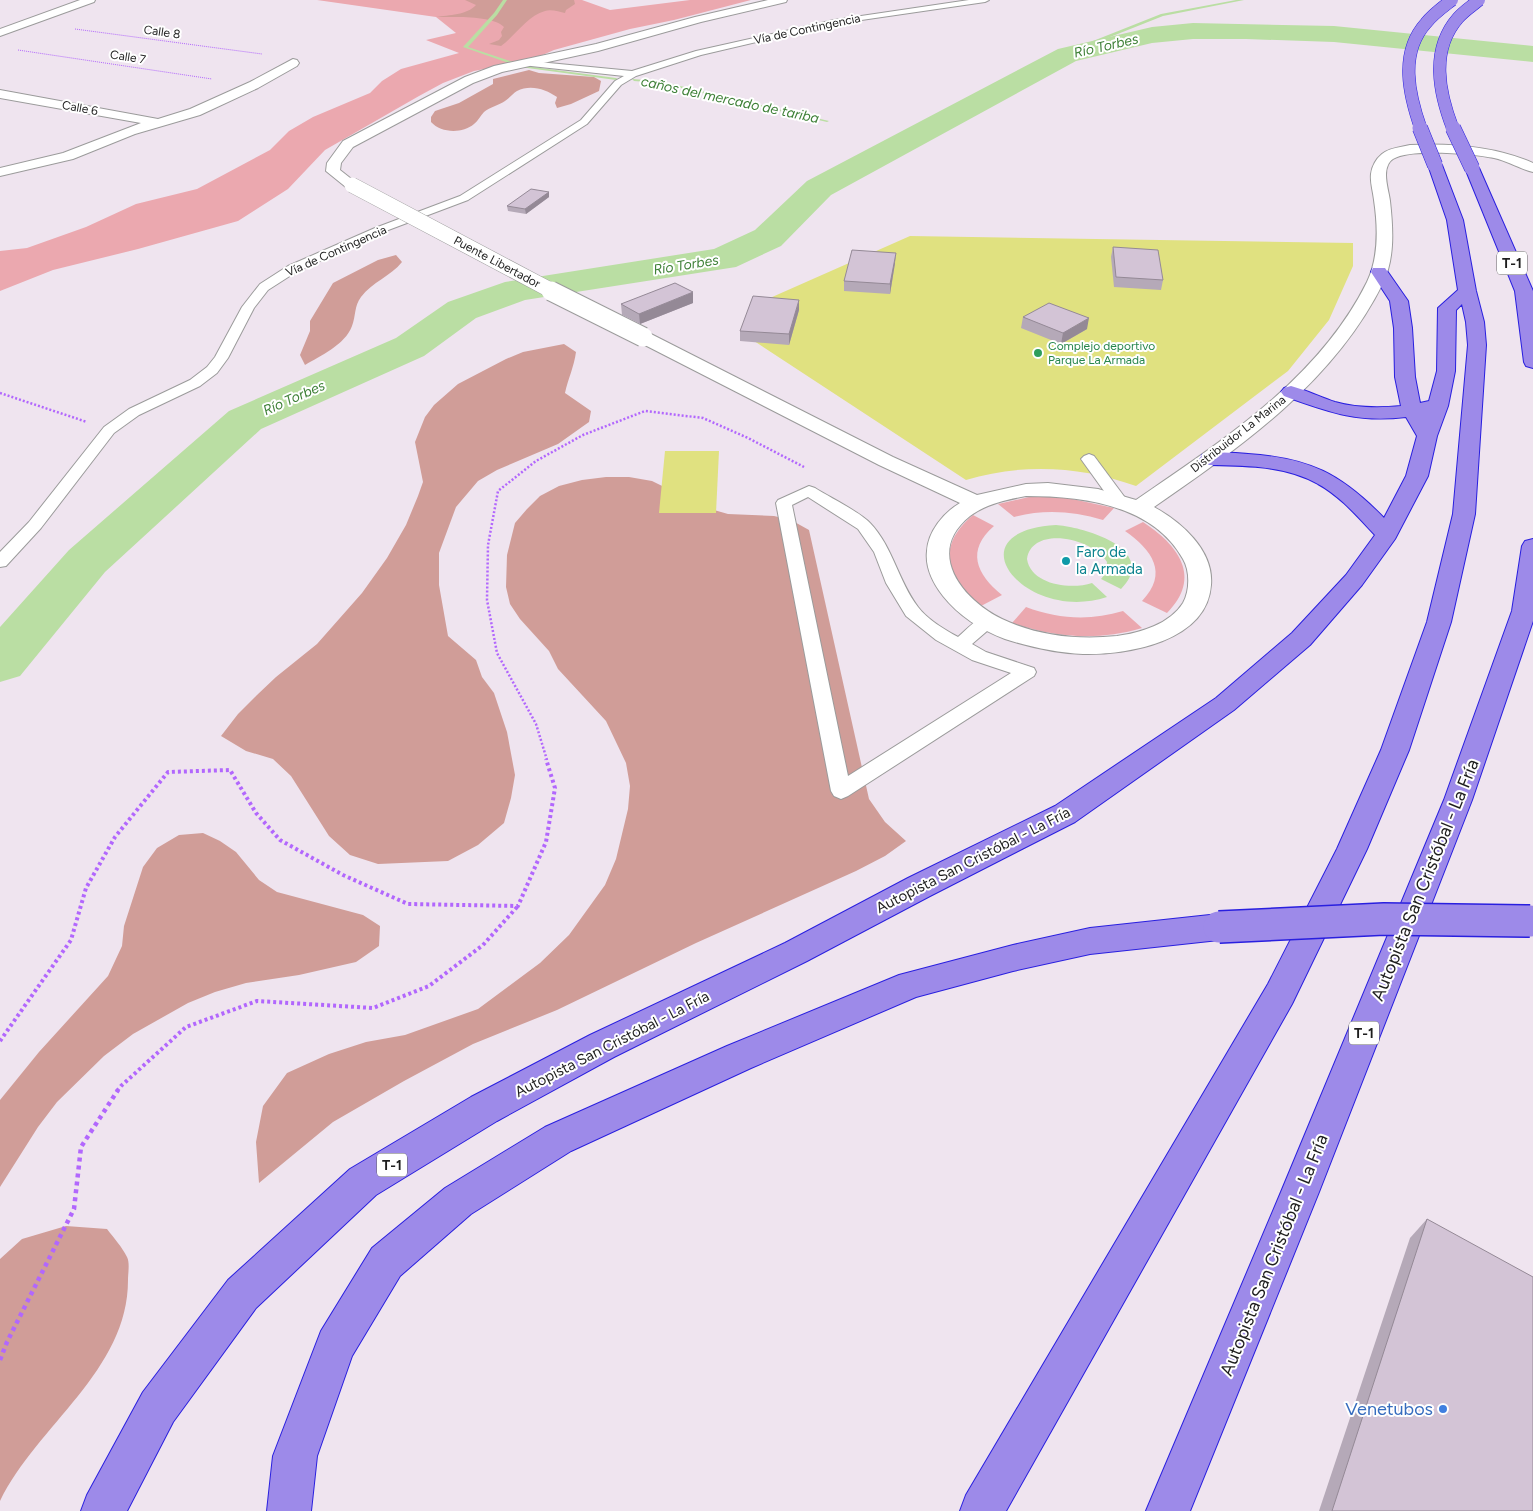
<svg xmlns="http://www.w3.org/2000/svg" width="1533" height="1511" viewBox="0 0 1533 1511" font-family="Figtree,sans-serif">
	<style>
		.grass { fill: #eba8af }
		.forest { fill: #d09d98 }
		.pitch { fill: #e0e180 }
		.water { fill: #badea3 }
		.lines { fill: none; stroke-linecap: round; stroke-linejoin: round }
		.stream { fill: #badea3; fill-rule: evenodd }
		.river { fill: #badea3; fill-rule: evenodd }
		.service-casing { stroke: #9b9b9b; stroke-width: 2 }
		.minor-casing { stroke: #9b9b9b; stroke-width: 2 }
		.tertiary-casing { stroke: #9b9b9b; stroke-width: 2 }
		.motorway-casing { stroke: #291fdf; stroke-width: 2 }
		.path-far3 { stroke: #b267fd; stroke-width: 1; stroke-dasharray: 1 1; stroke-linecap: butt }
		.path-far2 { stroke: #b267fd; stroke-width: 2.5; stroke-dasharray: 2 2; stroke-linecap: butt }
		.path-far1 { stroke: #b267fd; stroke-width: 4; stroke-dasharray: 3 3; stroke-linecap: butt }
		.path { stroke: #b267fd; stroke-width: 4.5; stroke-dasharray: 4 4; stroke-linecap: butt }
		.service { fill: #fff; fill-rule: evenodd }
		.minor { fill: #fff; fill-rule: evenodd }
		.tertiary { fill: #fff; fill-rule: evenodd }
		.motorway { fill: #9d8ae9; fill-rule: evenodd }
		.tertiary-bridge-far1-casing { stroke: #9b9b9b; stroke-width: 16; stroke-linecap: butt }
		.tertiary-bridge-casing { stroke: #9b9b9b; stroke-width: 21; stroke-linecap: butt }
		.motorway-bridge-far2-casing { stroke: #291fdf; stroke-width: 13; stroke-linecap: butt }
		.motorway-bridge-far1-casing { stroke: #291fdf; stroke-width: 16; stroke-linecap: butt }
		.motorway-bridge-casing { stroke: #291fdf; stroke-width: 34; stroke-linecap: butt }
		.tertiary-bridge-far1 { stroke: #fff; stroke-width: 15 }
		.tertiary-bridge { stroke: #fff; stroke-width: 19 }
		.motorway-bridge-far2 { stroke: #9d8ae9; stroke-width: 12 }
		.motorway-bridge-far1 { stroke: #9d8ae9; stroke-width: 15 }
		.motorway-bridge { stroke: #9d8ae9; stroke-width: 31 }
		.wall { fill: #b5a9b8 }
		.shaded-wall { fill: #948996 }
		.building { fill: #d3c4d6; stroke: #948996 }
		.leisure-dot { fill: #2e9e5b; stroke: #fff; stroke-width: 2 }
		.culture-dot { fill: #0f9aa8; stroke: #fff; stroke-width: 2 }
		.shop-dot { fill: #3f7fe0; stroke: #fff; stroke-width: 2 }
		.labels { text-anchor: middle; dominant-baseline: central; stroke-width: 4; stroke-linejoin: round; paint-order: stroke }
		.far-street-label { font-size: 12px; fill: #1e1e1e; stroke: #fff }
		.far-leisure-label { font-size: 12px; fill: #27864d; stroke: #fff; text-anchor: start }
		.far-water-label { font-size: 14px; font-style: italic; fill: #3f8138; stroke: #fff }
		.shield { fill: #fff; stroke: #626262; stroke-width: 1 }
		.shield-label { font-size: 14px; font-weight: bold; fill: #1e1e1e }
		.culture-label { font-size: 15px; fill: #0d838f; stroke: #fff; text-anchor: start }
		.street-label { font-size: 15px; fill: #1e1e1e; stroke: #fff }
		.near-street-label { font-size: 18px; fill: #1e1e1e; stroke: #fff }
		.near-shop-label { font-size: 18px; fill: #366cbe; stroke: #fff; text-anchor: end }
	</style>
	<rect width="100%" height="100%" fill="#efe4ef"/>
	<!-- grass -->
	<g class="grass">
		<polygon points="317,0 582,0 610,10 690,0 751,0 674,20 630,29 554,50 531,60 474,71 443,83 419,96 325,150 288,189 238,221 138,249 53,270 0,291 0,251 27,248 86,227 136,204 197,189 270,150 289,131 313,117 370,93 382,81 401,69 459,53 426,40 456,33 436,17"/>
		<path d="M1029 497H1063L1114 508 1103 520C1073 511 1044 509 1014 517L998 504Z"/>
		<path d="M973 515 994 526C966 550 976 574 1002 595L981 606C947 578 935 547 973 515Z"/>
		<path d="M1143 522C1178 545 1203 577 1167 613L1142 601C1169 573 1152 550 1125 531Z"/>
		<path d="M1026 607C1058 619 1090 621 1123 611L1142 628C1098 641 1056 638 1012 623Z"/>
	</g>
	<!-- forest -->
	<g class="forest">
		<path d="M465 0H574L575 4 566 10 565 13C560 12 551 9 545 11 527 16 515 36 501 46L489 44 499 40 502 36 501 32 504 27C493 15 453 17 436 17 449 15 467 15 476 5Z"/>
		<path d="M529 70 539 73 594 77 601 81 599 91 571 104 557 108 555 103 557 97C546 89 530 84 517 91 513 93 510 98 505 101 499 105 490 107 484 112 480 116 478 121 474 124 462 134 441 133 431 122V117L435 111 459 103 493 84V79Z"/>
		<path d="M396 255 402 262C391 276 372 282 361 297 354 306 356 316 352 326 345 345 320 356 305 365L300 355 310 331V321L333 283 378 260Z"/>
		<path d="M564 344 576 352C574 367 568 379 565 393L591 411 589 422 558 444 497 470 478 481 456 507 439 553V585L448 636 476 660 482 677 494 693 507 732 515 775 511 798 504 823 478 845 448 861 378 864 350 855 329 836 291 776 273 759 246 751 221 736 238 714 257 695 276 677 317 644 362 593 387 558 406 525 418 496 423 482 415 442 425 417 434 405 458 384 506 359 523 352Z"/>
		<polygon points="606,477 629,477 652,481 707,508 728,514 774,516 791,520 809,530 869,799 885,822 906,841 885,856 856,871 696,943 557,1010 473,1044 404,1081 333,1122 259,1183 256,1142 263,1106 287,1073 329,1054 366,1042 405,1035 478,1009 540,963 569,935 605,885 616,859 628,809 630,786 626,763 606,721 558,669 549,651 520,619 510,604 506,587 507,555 515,523 527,509 540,496 559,486 582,480"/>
		<polygon points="203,833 220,841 236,852 259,880 277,892 363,915 380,926 379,946 356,962 299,975 246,983 215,992 188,1003 133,1034 104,1056 57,1102 38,1127 0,1187 0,1100 39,1052 108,976 122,946 124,926 143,867 157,848 179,835"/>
		<path d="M66 1226 107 1229C114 1238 122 1247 127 1257 130 1263 128 1273 128 1280 128 1371 37 1425 0 1501V1259L22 1239Z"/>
	</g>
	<!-- pitch -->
	<g class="pitch">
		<path d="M910 236 1353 243V266L1329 320 1288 371 1136 486C1081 466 1022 463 966 480L745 335 761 302Z"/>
		<polygon points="665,451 719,451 716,513 659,513"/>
	</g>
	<!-- water -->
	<path class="water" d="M1056 525C1084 527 1160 549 1121 589L1101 579 1106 573 1107 562C1093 538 1032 525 1027 559 1031 585 1071 590 1092 583L1107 597C1025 624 950 531 1056 525Z"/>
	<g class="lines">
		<!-- stream -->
		<g class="stream">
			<polygon points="503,0 507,0 497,15 468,47 516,63 514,65 463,47 494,13"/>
			<polygon points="1236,0 1244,0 1163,16 1095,43 1069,56 1065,55 1093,41 1161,14"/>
			<polygon points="518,65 616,78 618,79 616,80 520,67"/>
			<polygon points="632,79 659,81 829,121 827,122 659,83 634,81"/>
		</g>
		<!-- river -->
		<polygon class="river" points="1193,23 1334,26 1533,46 1533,62 1334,42 1246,39 1193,39 1152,43 1076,61 831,195 781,246 736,267 525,300 476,318 424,356 261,429 105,572 20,676 0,682 0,627 69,550 229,411 396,338 448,302 505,282 714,249 755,230 807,181 1058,49 1152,27"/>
		<defs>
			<g id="service">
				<polygon points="969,0 989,0 985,2 834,24 701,55 636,76 621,85 587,124 468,200 383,232 296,272 268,290 254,308 228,358 217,373 200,386 139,415 114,433 41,528 6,566 0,567 0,552 29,522 104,427 129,409 190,380 207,367 215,357 242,307 260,284 288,266 375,228 460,196 581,120 615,81 624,76 531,66 527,63 528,61 632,71 696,51 834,20"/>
				<polygon points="1089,454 1094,456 1126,499 1128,502 1126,505 1114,505 1081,459 1084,456"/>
				<path d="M809 486 815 488C829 497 860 512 870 523 893 547 898 581 918 607 927 619 945 630 958 637 969 628 980 613 994 617L997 621 994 625 972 644 986 652 1034 668 1036 672 1034 676 848 796 841 799 834 796 831 791 776 503 778 500ZM808 497 858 529 874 552 886 583 906 616 936 640 972 660 1011 673 848 776 792 505Z"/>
			</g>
			<g id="minor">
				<polygon points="80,0 95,0 94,2 0,36 0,29"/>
				<polygon points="293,59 297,60 299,63 297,66 258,88 200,115 135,134 73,159 0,176 0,168 63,153 141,123 0,98 0,90 158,119 190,109 250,82"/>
			</g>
			<g id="tertiary">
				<polygon points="768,0 787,0 786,2 701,22 598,51 502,72 473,83 353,147 341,163 340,170 359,185 357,188 347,188 326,171 327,163 343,141 465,77 494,66 596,44 695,17"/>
				<path d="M1410 145C1452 143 1494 146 1533 163V172C1520 169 1508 161 1494 158 1474 154 1410 148 1393 159 1388 162 1386 169 1386 175 1386 184 1389 193 1390 201 1393 228 1395 258 1383 283 1334 382 1242 446 1154 507 1181 522 1214 550 1211 585 1207 642 1127 655 1083 654 1057 653 1030 647 1005 639 981 630 959 616 943 596 933 583 925 568 927 551 928 532 943 513 960 503L879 465 637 341 634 337 637 333 643 332 649 333 893 457 977 495 1026 484 1048 483 1098 489 1136 500C1222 441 1319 379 1367 282 1379 257 1378 227 1374 200 1373 191 1370 182 1371 174 1372 166 1376 159 1382 154 1389 148 1401 147 1410 145ZM1026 496C1083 496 1153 505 1183 559 1190 571 1190 590 1183 603 1170 624 1140 633 1117 636 1078 640 1038 636 1002 619 963 600 924 553 970 516 986 504 1006 500 1026 496Z"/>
			</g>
			<g id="motorway">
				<path d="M1435 161 1440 162 1442 165 1463 220 1476 291 1484 322 1486 345 1475 514 1451 622 1409 750 1367 849 1292 1004 1006 1511H960L966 1495 1268 984 1337 849 1381 750 1427 622 1453 514 1468 345 1466 322 1462 304 1456 310 1455 371 1448 406 1437 436 1428 476 1395 539 1362 585 1310 645 1234 710 1075 822 930 896 807 961 614 1057 497 1121 376 1195 256 1308 173 1422 127 1511H81L87 1495 143 1392 228 1280 350 1169 471 1097 590 1035 785 943 908 878 1055 806 1216 698 1292 633 1346 575 1375 535C1357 516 1340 496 1318 484 1285 465 1246 466 1209 465L1202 463 1199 459 1202 455C1216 451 1233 453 1248 454 1310 458 1341 474 1384 518L1406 476 1417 436 1406 417C1357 423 1329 412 1284 396L1281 392 1284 388 1291 386C1306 390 1320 397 1335 402 1356 408 1380 408 1401 406L1395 377 1394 328 1390 301 1371 272 1373 268H1385L1408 301 1412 328 1415 377 1420 403 1429 401 1437 371 1438 308 1458 290 1447 220 1428 165 1430 162Z"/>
				<polygon points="1472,164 1477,165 1479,168 1533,291 1533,368 1526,366 1524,362 1515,291 1465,168 1467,165"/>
				<polygon points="1533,539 1533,621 1472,800 1319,1192 1190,1511 1146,1511 1281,1192 1444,800 1512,611 1522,546 1525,541"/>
				<polygon points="1219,914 1230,918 1235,927 1230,936 1219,940 1090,954 1013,971 916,997 751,1068 571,1151 471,1214 400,1276 352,1356 317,1456 311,1511 267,1511 273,1456 321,1331 372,1248 445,1188 545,1127 727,1046 899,975 1013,945 1090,928"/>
			</g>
		</defs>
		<!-- service casing -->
		<use href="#service" class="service-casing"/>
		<!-- minor casing -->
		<use href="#minor" class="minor-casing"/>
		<!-- tertiary casing -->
		<use href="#tertiary" class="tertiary-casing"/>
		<!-- motorway casing -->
		<use href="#motorway" class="motorway-casing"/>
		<!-- path-far3 -->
		<g class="path-far3">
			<polyline points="75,29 262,54"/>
			<polyline points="18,50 212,79"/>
		</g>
		<!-- path-far2 -->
		<g class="path-far2">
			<polyline points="0,393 87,422"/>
			<polyline points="547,760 536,724 497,653 487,600 488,545 498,491 536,461 583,435 645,411 703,418 748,438 804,467"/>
		</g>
		<!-- path-far1 -->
		<g class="path-far1">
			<polyline points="0,1041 71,940 86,888 115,837 168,772 230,770 256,813 280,840 343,875 408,904 518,906 546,842 555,788 546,759"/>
			<polyline points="117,1091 121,1086 186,1027 257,1001 373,1008 429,986 483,945 518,906"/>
		</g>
		<!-- path -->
		<polyline class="path" points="0,1360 7,1342 74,1209 81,1147 118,1090"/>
		<!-- service -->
		<use href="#service" class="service"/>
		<!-- minor -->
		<use href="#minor" class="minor"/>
		<!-- tertiary -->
		<use href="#tertiary" class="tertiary"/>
		<!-- motorway -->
		<use href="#motorway" class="motorway"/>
		<defs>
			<polyline id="tertiary-bridge-far1" points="352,185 554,292"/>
			<polyline id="tertiary-bridge" points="551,291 643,337"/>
			<g id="motorway-bridge-far2">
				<path d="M1421 129C1409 95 1399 53 1426 23 1433 14 1443 7 1452 0"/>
				<path d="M1453 129C1439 93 1430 50 1458 18 1464 11 1472 6 1479 0"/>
			</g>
			<g id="motorway-bridge-far1">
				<polyline points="1420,128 1435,165"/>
				<polyline points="1453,128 1472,168"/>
			</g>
			<polyline id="motorway-bridge" points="1219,927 1384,919 1530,921"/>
		</defs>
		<!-- tertiary-bridge-far1 casing -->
		<use href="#tertiary-bridge-far1" class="tertiary-bridge-far1-casing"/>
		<!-- tertiary-bridge casing -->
		<use href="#tertiary-bridge" class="tertiary-bridge-casing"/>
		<!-- motorway-bridge-far2 casing -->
		<use href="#motorway-bridge-far2" class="motorway-bridge-far2-casing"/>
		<!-- motorway-bridge-far1 casing -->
		<use href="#motorway-bridge-far1" class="motorway-bridge-far1-casing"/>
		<!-- motorway-bridge casing -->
		<use href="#motorway-bridge" class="motorway-bridge-casing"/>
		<!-- tertiary-bridge-far1 -->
		<use href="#tertiary-bridge-far1" class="tertiary-bridge-far1"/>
		<!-- tertiary-bridge -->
		<use href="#tertiary-bridge" class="tertiary-bridge"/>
		<!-- motorway-bridge-far2 -->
		<use href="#motorway-bridge-far2" class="motorway-bridge-far2"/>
		<!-- motorway-bridge-far1 -->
		<use href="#motorway-bridge-far1" class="motorway-bridge-far1"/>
		<!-- motorway-bridge -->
		<use href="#motorway-bridge" class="motorway-bridge"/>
	</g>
	<!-- wall -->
	<g class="wall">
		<polygon points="549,192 549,197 526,214 508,211 507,206"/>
		<polygon points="1113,247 1163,280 1161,290 1114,287 1111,257"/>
		<polygon points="895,263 890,294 844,291 844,281"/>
		<polygon points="693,303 640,324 622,315 621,304"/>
		<polygon points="799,310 789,345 740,341 740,331"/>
		<polygon points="1023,317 1087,329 1061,344 1021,328"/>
		<polygon points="1427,1219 1533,1511 1319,1511 1410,1238"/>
	</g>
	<!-- shaded-wall -->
	<g class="shaded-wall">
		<polygon points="549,192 549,197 526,214 525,209"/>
		<polygon points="896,253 895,263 890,294 890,284"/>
		<polygon points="693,292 693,303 640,324 639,314"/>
		<polygon points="799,300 799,310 789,345 789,334"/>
		<polygon points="1089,318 1087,329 1061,344 1063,333"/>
	</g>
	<!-- building -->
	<g class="building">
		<polygon points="531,189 549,192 525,209 507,206"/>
		<polygon points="1113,247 1158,250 1163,280 1116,277"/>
		<polygon points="852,250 896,253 890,284 844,281"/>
		<polygon points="675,283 693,292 639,314 621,304"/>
		<polygon points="753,296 799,300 789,334 740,331"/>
		<polygon points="1049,303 1089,318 1063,333 1023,317"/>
		<polygon points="1427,1219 1533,1277 1533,1511 1332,1511"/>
	</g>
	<!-- markers -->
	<circle class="leisure-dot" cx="1038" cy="353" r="5"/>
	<circle class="culture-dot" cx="1066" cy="561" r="5"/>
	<circle class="shop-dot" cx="1443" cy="1409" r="5"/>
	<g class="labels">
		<!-- far-street labels -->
		<g class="far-street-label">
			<text transform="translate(807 29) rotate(-12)">Vía de Contingencia</text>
			<text transform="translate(162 32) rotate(8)">Calle 8</text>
			<text transform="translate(128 57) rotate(9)">Calle 7</text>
			<text transform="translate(80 108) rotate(10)">Calle 6</text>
			<text transform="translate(336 251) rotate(-24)">Vía de Contingencia</text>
			<text transform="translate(497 262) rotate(28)">Puente Libertador</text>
			<text transform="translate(1238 434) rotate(-38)">Distribuidor La Marina</text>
		</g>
		<!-- far-leisure labels -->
		<g class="far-leisure-label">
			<text x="1048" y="346">Complejo deportivo<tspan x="1048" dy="14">Parque La Armada</tspan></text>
		</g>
		<!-- far-water labels -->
		<g class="far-water-label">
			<text transform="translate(1106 46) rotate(-13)">Río Torbes</text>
			<text transform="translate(730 100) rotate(12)">caños del mercado de tariba</text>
			<text transform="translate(686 265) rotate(-9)">Río Torbes</text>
			<text transform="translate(294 398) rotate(-24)">Río Torbes</text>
		</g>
		<!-- shield labels -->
		<g class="shield">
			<rect x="1497" y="251.5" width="30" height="23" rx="4"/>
			<rect x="1349" y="1021.5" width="30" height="23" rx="4"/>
			<rect x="377" y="1153.5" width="30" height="23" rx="4"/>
		</g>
		<g class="shield-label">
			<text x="1512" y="263">T-1</text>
			<text x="1364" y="1033">T-1</text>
			<text x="392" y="1165">T-1</text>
		</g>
		<!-- culture labels -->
		<g class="culture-label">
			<text x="1076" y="552">Faro de<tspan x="1076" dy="17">la Armada</tspan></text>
		</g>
		<!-- street labels -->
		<g class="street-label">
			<text transform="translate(973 860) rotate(-27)">Autopista San Cristóbal - La Fría</text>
			<text transform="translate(612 1044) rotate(-27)">Autopista San Cristóbal - La Fría</text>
		</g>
		<!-- near-street labels -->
		<g class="near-street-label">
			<text transform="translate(1425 880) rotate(-68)">Autopista San Cristóbal - La Fría</text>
			<text transform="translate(1274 1255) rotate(-68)">Autopista San Cristóbal - La Fría</text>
		</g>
		<!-- near-shop labels -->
		<g class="near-shop-label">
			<text x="1433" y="1409">Venetubos</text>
		</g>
	</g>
</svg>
